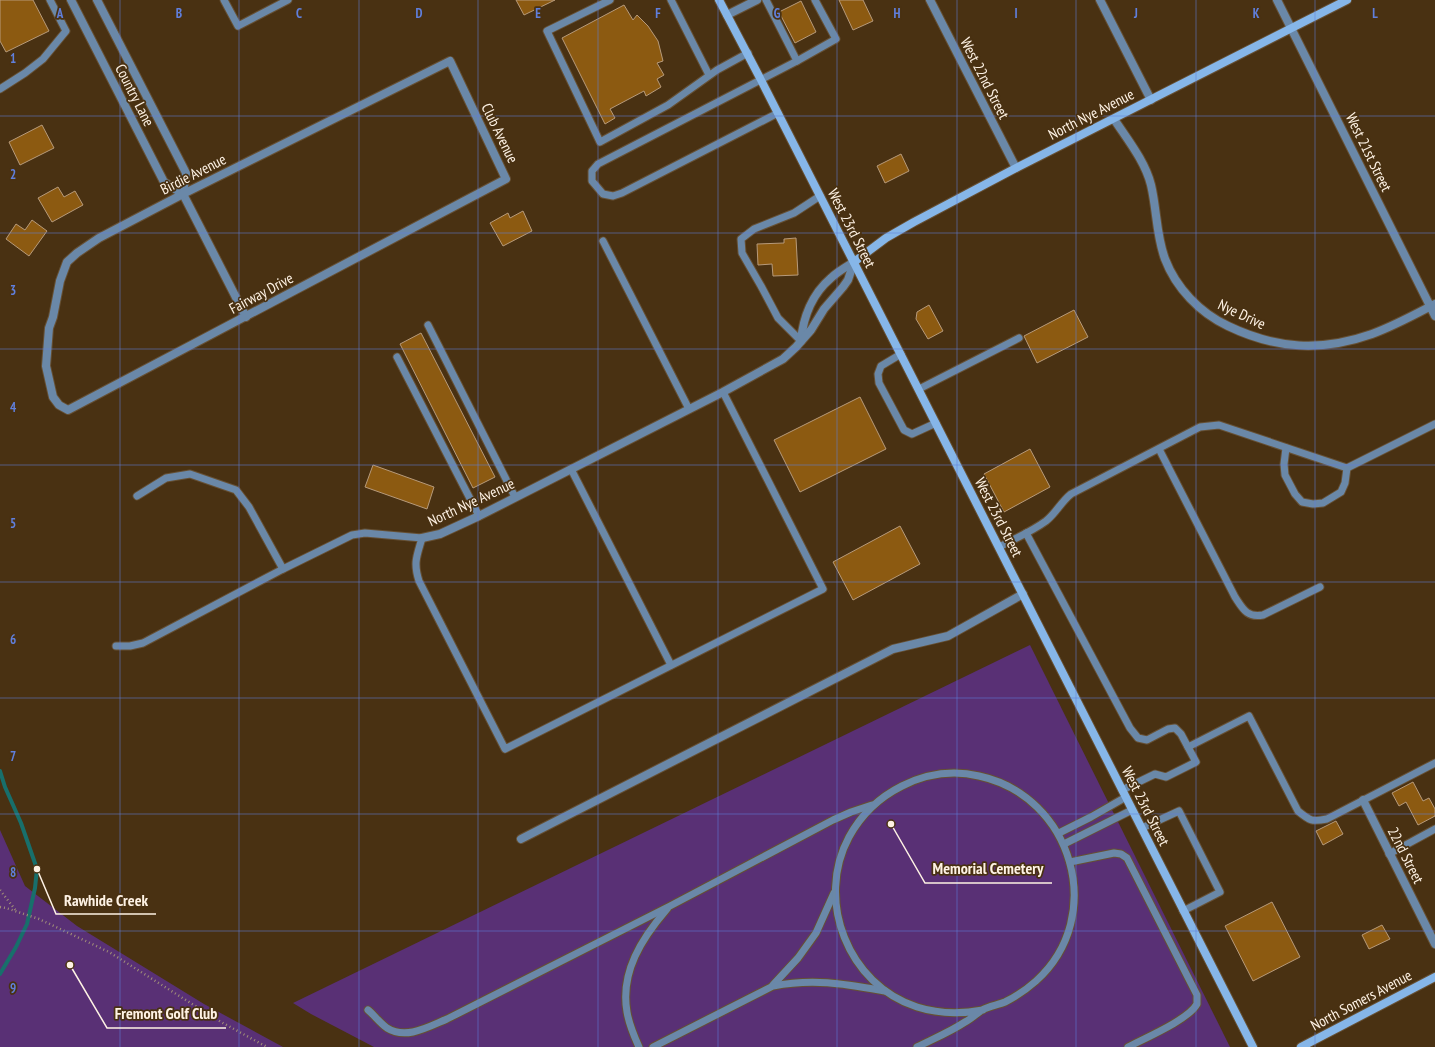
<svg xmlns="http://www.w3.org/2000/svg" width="1435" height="1047" viewBox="0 0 1435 1047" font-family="'PT Sans Narrow',sans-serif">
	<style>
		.green { fill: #593075 }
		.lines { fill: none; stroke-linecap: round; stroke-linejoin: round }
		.stream { stroke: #186f6b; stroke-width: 4 }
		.building { fill: #8c5a11; stroke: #b79a7a }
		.lane-casing { stroke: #665034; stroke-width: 9 }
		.street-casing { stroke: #665034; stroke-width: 10 }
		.secondary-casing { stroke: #665034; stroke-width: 10 }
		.path { stroke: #a29079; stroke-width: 2.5; stroke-dasharray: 1 3; stroke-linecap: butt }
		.lane { stroke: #6a88a8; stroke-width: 7 }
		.street { stroke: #6a88a8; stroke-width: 8 }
		.secondary { stroke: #86b6e8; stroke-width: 8 }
		.grid { fill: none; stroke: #607fdc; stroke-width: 1; stroke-opacity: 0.55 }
		.labels { text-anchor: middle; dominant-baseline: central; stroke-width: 3.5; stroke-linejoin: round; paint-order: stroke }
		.street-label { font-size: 15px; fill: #fef2e4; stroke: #493112 }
		.grid-label { font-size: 13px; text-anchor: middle; font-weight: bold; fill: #607fdc; stroke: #493112; stroke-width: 3.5; stroke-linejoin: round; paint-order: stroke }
		.leader { fill: none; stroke: #fef2e4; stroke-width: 1.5 }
		.callout-dot { fill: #fef2e4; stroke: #493112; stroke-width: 1.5 }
		.callout-label { font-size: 16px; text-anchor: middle; font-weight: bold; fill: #fef2e4; stroke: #493112; stroke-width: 3.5; stroke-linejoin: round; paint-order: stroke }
	</style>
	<rect width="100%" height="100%" fill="#493112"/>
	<!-- green -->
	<g class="green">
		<polygon points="1030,645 1230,1047 374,1047 311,1014 293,1003"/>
		<polygon points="0,830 25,886 77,926 204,1004 283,1047 0,1047"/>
	</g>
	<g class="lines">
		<!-- stream -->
		<polyline class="stream" points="0,771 5,787 21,823 37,869 35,888 27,924 16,947 0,974"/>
	</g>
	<!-- building -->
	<g class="building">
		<polygon points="0,0 33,0 49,31 6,52 0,41"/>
		<polygon points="516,0 555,0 524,15"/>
		<polygon points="839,0 863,0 873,21 853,30"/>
		<polygon points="801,1 816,32 795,43 779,12"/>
		<polygon points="624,5 633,20 637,15 648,26 658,41 663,61 657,63 664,75 657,79 661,87 646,96 644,91 610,109 615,118 605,124 562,38"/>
		<polygon points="42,125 54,148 20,165 9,142"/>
		<polygon points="901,154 909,171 885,183 877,166"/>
		<polygon points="58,187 64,197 75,191 83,205 52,222 38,198"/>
		<polygon points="523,211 532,231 503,246 490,223 508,213 510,218"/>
		<polygon points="32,220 47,231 29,256 6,239 16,224 25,230"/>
		<polygon points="796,238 798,275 773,276 772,264 758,265 757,244 784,243 784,239"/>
		<polygon points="929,305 943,331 928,339 916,319 917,312"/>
		<polygon points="1074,310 1088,337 1037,363 1024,336"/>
		<polygon points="421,333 495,477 473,488 400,344"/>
		<polygon points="860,397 886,449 800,492 774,440"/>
		<polygon points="1030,449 1050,487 1004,512 984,474"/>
		<polygon points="373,465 434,487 427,509 365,487"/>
		<polygon points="900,526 920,564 853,600 833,562"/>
		<polygon points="1413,782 1423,801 1429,798 1435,809 1435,816 1418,825 1406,802 1399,806 1392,793"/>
		<polygon points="1336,821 1343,834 1323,845 1316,831"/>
		<polygon points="1272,902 1300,957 1253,981 1225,926"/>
		<polygon points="1382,925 1390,939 1369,949 1362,935"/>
	</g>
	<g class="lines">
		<defs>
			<g id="lane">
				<polyline points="224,0 238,26 288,0"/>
				<polyline points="610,0 547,31 600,142 668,105 717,70 748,53"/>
				<polyline points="671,0 709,75"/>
				<polyline points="766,0 797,61 598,164 592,171 592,181 603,194 613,196 622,193 778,113"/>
				<polyline points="797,61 836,39 815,0"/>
				<polyline points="0,89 25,73 43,59 66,31 50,0"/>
				<polyline points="603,241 689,409"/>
				<polyline points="428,325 515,497"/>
				<polyline points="801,341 778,318 761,286 742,253 741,239 754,229 794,213 820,196"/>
				<polyline points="901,354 881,366 878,374 879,383 904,430 912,434 936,423"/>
				<polyline points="397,357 479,516"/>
				<polyline points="919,389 1019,338"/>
				<polyline points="1286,448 1284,464 1285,475 1295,494 1302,502 1313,504 1323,503 1341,492 1345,483 1347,468"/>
				<path d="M1159 449 1235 597C1243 609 1247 618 1263 615L1320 587"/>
				<polyline points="571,469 671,665"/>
				<polyline points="137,496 166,478 190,474 236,490 249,507 283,569"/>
				<polyline points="1026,533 1130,728 1138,738 1147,740 1168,729 1175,728 1181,734 1196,762 1166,777 1155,774 1122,790"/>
				<path d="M999 547C1014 539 1031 532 1046 521 1056 513 1061 502 1071 494L1200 427 1219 425 1347 468 1435 424"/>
				<path d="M116 646H130L143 643 283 569 352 535 365 533 422 538C417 556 413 562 419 581L505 749 823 589 723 392"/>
				<path d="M1188 747 1249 716 1298 811C1310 821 1312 822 1327 819L1435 763"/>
				<polyline points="1142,828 1179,811 1220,892 1183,911"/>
				<polyline points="1059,833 1091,817 1126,797"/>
				<polyline points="1064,844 1132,810"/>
				<polyline points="1389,854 1435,829"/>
				<path d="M1070 862 1114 853 1121 854 1127 858 1197 995V1004C1188 1020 1145 1038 1128 1047"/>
				<polyline points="773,985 798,958 816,933 834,893"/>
				<path d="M368 1010C374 1015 380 1023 387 1028 406 1040 428 1027 447 1019L670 906 833 820 851 812 872 805"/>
				<path d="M639 1047C634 1036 629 1024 627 1012 620 972 642 938 667 909"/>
				<path d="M653 1047 773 986C814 978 845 984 885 991"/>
				<path d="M917 1047C933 1039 950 1032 965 1022 971 1019 976 1014 982 1010 989 1006 998 1005 1005 1002 1017 996 1027 989 1036 981 1108 916 1072 796 979 776 953 770 926 774 902 786 880 797 861 815 849 837 815 900 848 985 917 1007 939 1014 961 1014 983 1010"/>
			</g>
			<g id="street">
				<polyline points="71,0 164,182 183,194 246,317"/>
				<polyline points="97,0 186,173 183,194"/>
				<polyline points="930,0 1016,168"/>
				<polyline points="1100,0 1151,100"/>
				<polyline points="1277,0 1435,316"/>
				<polyline points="727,15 757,0"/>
				<polygon points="450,61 506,179 68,410 59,405 53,397 46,366 49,328 53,317 60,281 67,262 77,253 99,238 183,194"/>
				<path d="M1114 119C1127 139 1145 161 1151 185 1157 210 1156 235 1165 259 1176 288 1200 313 1228 326 1276 349 1321 352 1372 334 1394 326 1414 315 1435 304"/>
				<path d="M801 341C803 318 812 294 831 278 837 272 846 267 854 262"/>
				<polyline points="422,538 440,534 479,516 723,392 783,359 796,347 811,330 824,309 843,287 848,280 854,262"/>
				<polyline points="1363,800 1435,944"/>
				<polyline points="521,839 893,649 948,636 1023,594"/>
			</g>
			<g id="secondary">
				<polyline points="719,0 761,80 1253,1047"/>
				<polyline points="854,262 886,238 914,222 1016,168 1347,0"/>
				<polyline points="1301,1047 1435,977"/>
			</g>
		</defs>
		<!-- lane casing -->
		<use href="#lane" class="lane-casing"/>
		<!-- street casing -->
		<use href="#street" class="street-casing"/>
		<!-- secondary casing -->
		<use href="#secondary" class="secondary-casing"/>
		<!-- path -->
		<g class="path">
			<polyline points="0,890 17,912"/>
			<polyline points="0,907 6,908 39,919 109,952 221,1022 267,1047"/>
		</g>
		<!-- lane -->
		<use href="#lane" class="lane"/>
		<!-- street -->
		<use href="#street" class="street"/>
		<!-- secondary -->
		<use href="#secondary" class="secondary"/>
	</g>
	<!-- grid -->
	<path class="grid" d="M120 0V1047M239 0V1047M359 0V1047M478 0V1047M598 0V1047M718 0V1047M837 0V1047M957 0V1047M1076 0V1047M1196 0V1047M1315 0V1047M0 116H1435M0 233H1435M0 349H1435M0 465H1435M0 582H1435M0 698H1435M0 814H1435M0 931H1435"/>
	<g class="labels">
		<!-- street labels -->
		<g class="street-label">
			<text transform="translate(985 78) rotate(63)">West 22nd Street</text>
			<text transform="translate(135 95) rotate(63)">Country Lane</text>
			<text transform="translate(1091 114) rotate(-27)">North Nye Avenue</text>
			<text transform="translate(500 133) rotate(64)">Club Avenue</text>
			<text transform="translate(1369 152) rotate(64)">West 21st Street</text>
			<text transform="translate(193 174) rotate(-27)">Birdie Avenue</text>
			<text transform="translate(852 228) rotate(63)">West 23rd Street</text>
			<text transform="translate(261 293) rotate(-28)">Fairway Drive</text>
			<text transform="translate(1242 314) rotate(25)">Nye Drive</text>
			<text transform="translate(471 502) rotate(-25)">North Nye Avenue</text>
			<text transform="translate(999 517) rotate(63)">West 23rd Street</text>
			<text transform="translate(1146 806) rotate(63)">West 23rd Street</text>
			<text transform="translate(1406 855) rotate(63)">22nd Street</text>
			<text transform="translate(1361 1000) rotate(-28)">North Somers Avenue</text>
		</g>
	</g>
	<g class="grid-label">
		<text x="60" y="18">A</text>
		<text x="179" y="18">B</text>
		<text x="299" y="18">C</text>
		<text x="419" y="18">D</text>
		<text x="538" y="18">E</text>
		<text x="658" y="18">F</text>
		<text x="777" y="18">G</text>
		<text x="897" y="18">H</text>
		<text x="1016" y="18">I</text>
		<text x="1136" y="18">J</text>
		<text x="1256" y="18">K</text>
		<text x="1375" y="18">L</text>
		<text x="13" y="63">1</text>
		<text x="13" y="179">2</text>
		<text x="13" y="295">3</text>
		<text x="13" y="412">4</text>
		<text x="13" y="528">5</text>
		<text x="13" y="644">6</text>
		<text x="13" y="761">7</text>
		<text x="13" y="877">8</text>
		<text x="13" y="993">9</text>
	</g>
	<!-- callouts -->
	<path class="leader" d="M891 824L925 883H1052M37 869L56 914H156M70 965L107 1028H226"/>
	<g class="callout-dot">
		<circle cx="891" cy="824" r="4"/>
		<circle cx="37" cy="869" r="4"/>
		<circle cx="70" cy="965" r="4"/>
	</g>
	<g class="callout-label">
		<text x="988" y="874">Memorial Cemetery</text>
		<text x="106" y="906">Rawhide Creek</text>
		<text x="166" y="1019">Fremont Golf Club</text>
	</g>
</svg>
